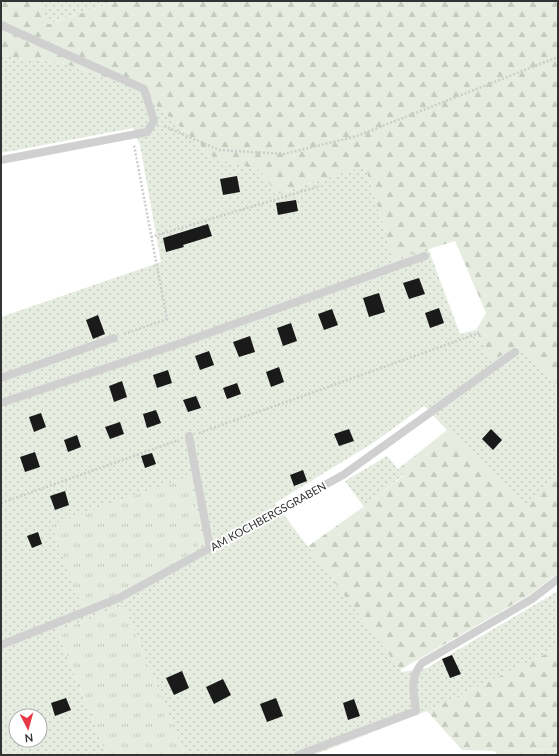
<svg xmlns="http://www.w3.org/2000/svg" width="559" height="756" viewBox="0 0 559 756" font-family="Lato,sans-serif">
	<style>
		.grass { fill: url(#grass-tufts) }
		.forest { fill: url(#forest-firs) }
		.garden { fill: url(#garden-dots); fill-rule: evenodd }
		.building { fill: #1a1a1a }
		.lines { fill: none; stroke-linecap: round; stroke-linejoin: round }
		.path { stroke: #cdcdcd; stroke-width: 2.5; stroke-dasharray: 2 2; stroke-linecap: butt }
		.service { stroke: #d0d0d0; stroke-width: 8 }
		.labels { text-anchor: middle; dominant-baseline: central; stroke-width: 4; stroke-linejoin: round; paint-order: stroke }
		.street-label { font-size: 11px; fill: #333; stroke: #fff }
	</style>
	<defs>
		<pattern id="grass-tufts" width="24" height="20" patternUnits="userSpaceOnUse"><rect width="24" height="20" fill="#e6ecdf"/><path d="M3 7l-1-3M5 7V3M7 7l1-3M15 17l-1-3M17 17v-4M19 17l1-3" fill="none" stroke="#c6cbc0"/></pattern>
		<pattern id="forest-firs" width="22" height="20" patternUnits="userSpaceOnUse"><rect width="22" height="20" fill="#e6ecdf"/><path d="M5 1l3.5 6h-7zM16 11l3.5 6h-7z" fill="#c6cbc0"/></pattern>
		<pattern id="garden-dots" width="8" height="8" patternUnits="userSpaceOnUse"><rect width="8" height="8" fill="#e6ecdf"/><path d="M2 2h.1M6 6h.1" fill="none" stroke="#c6cbc0" stroke-width="1.8" stroke-linecap="round"/></pattern>
	</defs>
	<rect width="100%" height="100%" fill="#fff"/>
	<!-- grass -->
	<g class="grass">
		<polygon points="190,475 203,540 191,554 116,596 82,609 51,525"/>
		<polygon points="124,605 185,755 107,755 57,632"/>
		<polygon points="558,749 558,755 498,755 494,751"/>
	</g>
	<!-- forest -->
	<g class="forest">
		<polygon points="1,1 39,1 49,24 117,1 558,1 558,386 528,353 490,362 476,330 486,313 455,241 394,260 365,166 277,194 259,170 214,158 136,87 62,63 1,56"/>
		<polygon points="447,430 525,504 558,474 558,573 531,594 400,670 307,547 366,505 403,476 398,469"/>
		<polygon points="558,648 558,749 494,751 462,750 427,711"/>
	</g>
	<!-- garden -->
	<g class="garden">
		<polygon points="39,1 117,1 48,24"/>
		<path d="M1 56 62 63 136 87 214 158 259 170 277 194 365 166 394 260 428 248 460 334 476 330 490 361 518 347 528 353 558 386V474L525 505 447 430 424 406 373 443 275 503 402 672 427 668 558 591V648L427 711 314 755H185L124 605 57 632 107 755H1V317L161 262 140 145 133 128 1 153ZM190 476 203 540 191 554 116 596 83 609 51 525ZM16 716H40V740H16Z"/>
		<polygon points="387,456 403,475 364,507 345,481"/>
	</g>
	<!-- building -->
	<g class="building">
		<polygon points="237,176 240,192 223,195 220,179"/>
		<polygon points="296,200 298,211 278,215 276,203"/>
		<polygon points="208,224 212,236 183,245 184,247 166,252 163,238"/>
		<polygon points="419,278 425,294 409,299 403,283"/>
		<polygon points="379,293 385,312 369,317 363,298"/>
		<polygon points="439,308 444,323 430,328 425,313"/>
		<polygon points="332,309 338,325 324,330 318,314"/>
		<polygon points="98,315 105,334 93,339 86,320"/>
		<polygon points="291,323 297,341 283,346 277,328"/>
		<polygon points="250,336 255,352 239,357 233,342"/>
		<polygon points="209,351 214,365 200,370 195,356"/>
		<polygon points="279,367 284,382 271,387 266,372"/>
		<polygon points="168,370 172,383 157,388 153,375"/>
		<polygon points="122,381 127,397 114,402 109,386"/>
		<polygon points="237,383 241,394 227,399 223,388"/>
		<polygon points="196,396 201,408 188,412 183,400"/>
		<polygon points="156,410 161,423 147,428 143,414"/>
		<polygon points="41,413 46,427 34,432 29,417"/>
		<polygon points="120,422 124,434 110,439 105,427"/>
		<polygon points="349,429 354,441 339,446 334,434"/>
		<polygon points="491,429 502,440 493,450 482,439"/>
		<polygon points="77,435 81,447 68,452 64,440"/>
		<polygon points="35,452 40,467 25,472 20,457"/>
		<polygon points="152,453 156,464 145,468 141,456"/>
		<polygon points="303,470 307,481 294,486 290,475"/>
		<polygon points="65,491 69,505 55,510 50,496"/>
		<polygon points="38,532 42,544 32,548 27,536"/>
		<polygon points="452,655 461,674 450,678 442,659"/>
		<polygon points="182,671 189,688 174,695 166,678"/>
		<polygon points="223,679 231,695 214,704 206,687"/>
		<polygon points="66,698 71,710 55,716 51,703"/>
		<polygon points="276,698 283,716 267,722 260,704"/>
		<polygon points="354,699 360,716 348,720 343,703"/>
	</g>
	<g class="lines">
		<!-- path -->
		<g class="path">
			<polyline points="164,126 219,150 284,154 357,136 558,57"/>
			<polyline points="151,237 320,186"/>
			<polyline points="124,334 167,319 134,145"/>
			<polyline points="199,433 479,333"/>
			<polyline points="1,503 179,440"/>
		</g>
		<!-- service -->
		<g class="service">
			<polyline points="1,25 144,89 154,121 147,132 1,160"/>
			<polyline points="1,378 114,338"/>
			<polyline points="1,403 181,343 425,256"/>
			<polyline points="189,436 210,548"/>
			<polyline points="1,645 119,598 343,475 515,352"/>
			<path d="M298 755 416 711C414 693 409 678 422 663L532 599 558 579"/>
		</g>
	</g>
	<g class="labels">
		<!-- street labels -->
		<g class="street-label">
			<text transform="translate(268 516) rotate(-29)">AM KOCHBERGSGRABEN</text>
		</g>
	</g>
	<!-- border -->
	<rect width="559" height="756" fill="none" stroke="#333333" stroke-width="4"/>
	<!-- north arrow -->
	<g transform="translate(28 728) rotate(174)"><circle r="19" fill="#ffffff" stroke="#adadad"/>
	<path d="M0-3L7 15L0 10L-7 15Z" fill="#e63946"/>
	<text y="-6" font-size="11" font-weight="bold" text-anchor="middle" fill="#333333">N</text>
	</g>
</svg>
